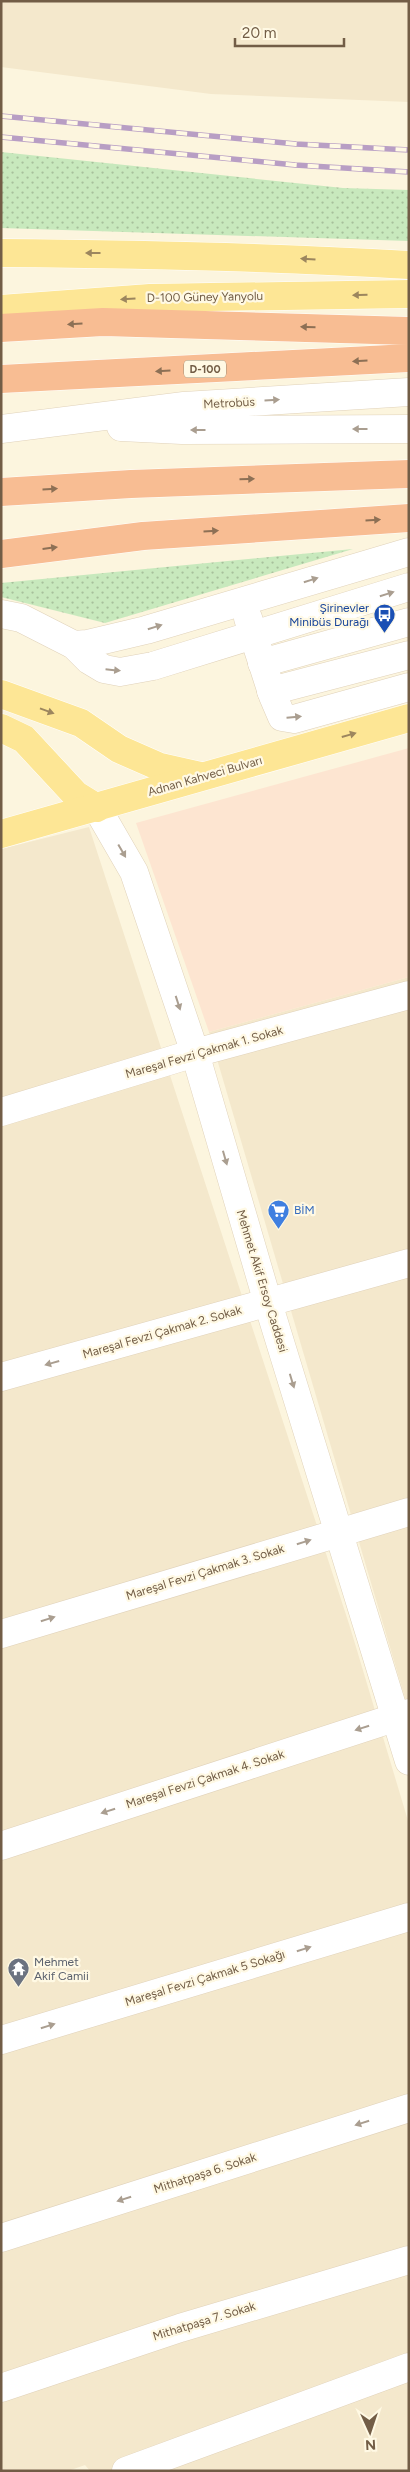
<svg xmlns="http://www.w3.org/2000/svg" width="410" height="2472" viewBox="0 0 410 2472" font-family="Figtree,sans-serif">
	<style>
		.residential { fill: #f4e8cc }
		.commercial { fill: #fde5d1 }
		.grass { fill: url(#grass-dots) }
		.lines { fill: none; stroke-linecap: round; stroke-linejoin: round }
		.minor-casing { stroke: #e0d2ba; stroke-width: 29 }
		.major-casing { stroke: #fff; stroke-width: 29 }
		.highway-casing { stroke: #fff; stroke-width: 29 }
		.minor { stroke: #fff; stroke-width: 28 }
		.major { stroke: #fde695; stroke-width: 28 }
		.highway { stroke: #f8bd93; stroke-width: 28 }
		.rail-casing { stroke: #b89ec4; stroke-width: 5.5 }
		.rail { stroke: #fff9e4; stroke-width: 4; stroke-dasharray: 11; stroke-linecap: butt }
		.oneway { fill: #9c865e }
		.oneway2 { fill: #8d7055 }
		.oneway3 { fill: #aa9e90 }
		.labels { text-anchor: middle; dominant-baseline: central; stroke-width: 4.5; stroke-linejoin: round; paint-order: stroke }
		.shield { fill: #fff9e4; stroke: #9c8c75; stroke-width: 1 }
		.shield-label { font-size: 11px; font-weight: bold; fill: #725d46 }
		.street-label { font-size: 12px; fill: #725d46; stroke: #fff9e4 }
		.transit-label { font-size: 12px; fill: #164399; stroke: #fff9e4; text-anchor: end }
		.shop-label { font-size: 12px; fill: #366cbe; stroke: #fff9e4; text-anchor: start }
		.worship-label { font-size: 12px; fill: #5b616d; stroke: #fff9e4; text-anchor: start }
	</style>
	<defs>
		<pattern id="grass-dots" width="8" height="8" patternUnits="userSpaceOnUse" patternTransform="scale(1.25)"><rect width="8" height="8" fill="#c8e9bd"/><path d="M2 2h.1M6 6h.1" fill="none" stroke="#a7c09b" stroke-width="1.8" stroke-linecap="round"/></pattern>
	</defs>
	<rect width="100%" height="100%" fill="#fcf5de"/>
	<!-- residential -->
	<g class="residential">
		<polygon points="1,1 409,1 409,102 211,94 1,67"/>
		<polygon points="89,827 350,1627 409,1824 409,2471 90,2471 85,2465 68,2471 1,2471 1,849"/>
		<polygon points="409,977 409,1712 209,1032"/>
	</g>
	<!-- commercial -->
	<polygon class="commercial" points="409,748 409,977 209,1032 136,823"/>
	<!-- grass -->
	<g class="grass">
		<polygon points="1,152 343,188 409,190 409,241 1,228"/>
		<polygon points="353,549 105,623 1,597 1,583"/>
	</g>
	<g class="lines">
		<defs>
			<g id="minor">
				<polyline points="121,427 182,430 409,429"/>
				<polyline points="1,429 184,406 409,392"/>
				<polyline points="1,614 21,618 74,645 89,660 104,669 120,672 153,666 409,587"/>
				<polyline points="248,618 273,696 282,717 294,719 409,687"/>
				<polyline points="74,645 87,644 146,630 409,552"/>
				<polyline points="262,663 409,622"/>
				<polyline points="271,691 409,655"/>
				<polyline points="97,808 134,872 195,1053 268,1303 409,1761"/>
				<polyline points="1,1112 195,1053 409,995"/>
				<polyline points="1,1377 409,1263"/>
				<polyline points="1,1634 409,1512"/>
				<polyline points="1,1846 409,1713"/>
				<polyline points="1,2040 409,1917"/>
				<polyline points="1,2238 409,2108"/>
				<polyline points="1,2388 180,2328 409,2260"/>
				<polyline points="126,2471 409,2367"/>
			</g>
			<g id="major">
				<path d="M1 253C137 254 273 257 409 265"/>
				<polyline points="1,309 150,298 409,294"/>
				<polyline points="1,694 81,723 119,749 160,767 200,776"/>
				<polyline points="1,728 24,739 76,795 97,808"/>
				<polyline points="1,834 409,718"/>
			</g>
			<g id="highway">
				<polyline points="1,328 103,322 409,331"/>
				<polyline points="1,379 409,358"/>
				<polyline points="1,492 131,484 409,474"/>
				<polyline points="1,554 143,536 409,518"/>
			</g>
		</defs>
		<!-- minor casing -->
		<use href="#minor" class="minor-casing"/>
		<!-- major casing -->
		<use href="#major" class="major-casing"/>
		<!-- highway casing -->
		<use href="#highway" class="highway-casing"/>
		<!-- minor -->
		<use href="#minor" class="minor"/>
		<!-- major -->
		<use href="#major" class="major"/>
		<!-- highway -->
		<use href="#highway" class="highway"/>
		<defs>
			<g id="rail">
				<polyline points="1,116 296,144 409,150"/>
				<polyline points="1,137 295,165 409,172"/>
			</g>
		</defs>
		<!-- rail casing -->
		<use href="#rail" class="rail-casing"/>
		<!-- rail -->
		<use href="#rail" class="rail"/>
	</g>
	<!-- one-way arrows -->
	<defs><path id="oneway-solid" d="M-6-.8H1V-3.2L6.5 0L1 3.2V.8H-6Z" transform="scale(1.25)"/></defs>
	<g class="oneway">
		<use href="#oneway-solid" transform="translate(93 253) rotate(-180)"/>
		<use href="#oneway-solid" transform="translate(308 259) rotate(-176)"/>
		<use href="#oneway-solid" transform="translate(360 295) rotate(179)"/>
		<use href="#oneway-solid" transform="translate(128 299) rotate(177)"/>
		<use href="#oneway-solid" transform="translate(47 711) rotate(20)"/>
		<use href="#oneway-solid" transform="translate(349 735) rotate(-16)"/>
	</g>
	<g class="oneway2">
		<use href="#oneway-solid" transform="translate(75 324) rotate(177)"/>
		<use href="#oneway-solid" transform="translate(308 327) rotate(-178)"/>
		<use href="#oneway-solid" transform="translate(360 361) rotate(177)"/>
		<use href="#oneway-solid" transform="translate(163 371) rotate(177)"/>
		<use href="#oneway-solid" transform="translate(247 479) rotate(-2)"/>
		<use href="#oneway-solid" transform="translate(50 489) rotate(-3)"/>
		<use href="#oneway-solid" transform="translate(373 520) rotate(-3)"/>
		<use href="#oneway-solid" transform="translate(211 531) rotate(-4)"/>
		<use href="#oneway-solid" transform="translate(50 548) rotate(-7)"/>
	</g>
	<g class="oneway3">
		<use href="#oneway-solid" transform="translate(272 400) rotate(-3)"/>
		<use href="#oneway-solid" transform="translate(360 429) rotate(180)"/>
		<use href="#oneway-solid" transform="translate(198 430) rotate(180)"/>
		<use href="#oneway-solid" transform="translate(311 580) rotate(-17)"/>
		<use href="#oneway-solid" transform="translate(387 594) rotate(-17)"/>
		<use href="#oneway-solid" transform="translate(155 627) rotate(-17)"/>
		<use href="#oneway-solid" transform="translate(113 670) rotate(6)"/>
		<use href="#oneway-solid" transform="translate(294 717) rotate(-5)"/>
		<use href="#oneway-solid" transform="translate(122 851) rotate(60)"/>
		<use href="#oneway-solid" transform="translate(178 1003) rotate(72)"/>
		<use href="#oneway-solid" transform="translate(225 1158) rotate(74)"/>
		<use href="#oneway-solid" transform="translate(52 1363) rotate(164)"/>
		<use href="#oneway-solid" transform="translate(292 1381) rotate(73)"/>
		<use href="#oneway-solid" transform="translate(304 1542) rotate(-17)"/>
		<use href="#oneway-solid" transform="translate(48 1619) rotate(-17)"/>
		<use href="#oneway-solid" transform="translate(362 1728) rotate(162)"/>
		<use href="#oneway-solid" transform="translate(108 1811) rotate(162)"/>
		<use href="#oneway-solid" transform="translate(304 1949) rotate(-17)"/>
		<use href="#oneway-solid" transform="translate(48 2026) rotate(-17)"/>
		<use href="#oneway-solid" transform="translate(362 2123) rotate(162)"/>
		<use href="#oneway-solid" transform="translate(124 2199) rotate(162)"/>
	</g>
	<!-- icons -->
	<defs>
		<symbol id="bus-pin" viewBox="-11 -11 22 30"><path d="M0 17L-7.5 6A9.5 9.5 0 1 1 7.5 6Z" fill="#1a4fb4" stroke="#fff9e4"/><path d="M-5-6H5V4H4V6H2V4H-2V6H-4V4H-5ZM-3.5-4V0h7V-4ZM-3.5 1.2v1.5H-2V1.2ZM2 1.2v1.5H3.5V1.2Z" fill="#fff"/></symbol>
		<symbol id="supermarket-pin" viewBox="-11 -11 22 30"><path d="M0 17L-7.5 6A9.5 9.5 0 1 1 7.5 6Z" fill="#3f7fe0" stroke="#fff9e4"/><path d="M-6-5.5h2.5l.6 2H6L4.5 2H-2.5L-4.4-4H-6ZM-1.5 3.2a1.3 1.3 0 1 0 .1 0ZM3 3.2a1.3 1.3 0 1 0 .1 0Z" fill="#fff"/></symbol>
		<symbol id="temple-pin" viewBox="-11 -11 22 30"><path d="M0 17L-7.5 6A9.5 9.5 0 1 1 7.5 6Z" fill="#6b7280" stroke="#fff9e4"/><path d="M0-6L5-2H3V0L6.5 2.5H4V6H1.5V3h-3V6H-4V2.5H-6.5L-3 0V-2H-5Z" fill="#fff"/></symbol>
	</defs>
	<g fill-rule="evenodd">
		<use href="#bus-pin" x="372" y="602" width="25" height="34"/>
		<use href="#supermarket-pin" x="266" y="1198" width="25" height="34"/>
		<use href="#temple-pin" x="6" y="1956" width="25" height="34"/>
	</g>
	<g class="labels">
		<!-- shield labels -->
		<rect class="shield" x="184" y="360.5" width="42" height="17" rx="4"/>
		<g class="shield-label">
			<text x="205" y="369">D-100</text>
		</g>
		<!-- street labels -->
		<g class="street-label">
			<text transform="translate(205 297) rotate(-1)">D-100 Güney Yanyolu</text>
			<text transform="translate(229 403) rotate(-3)">Metrobüs</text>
			<text transform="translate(205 776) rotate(-16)">Adnan Kahveci Bulvarı</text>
			<text transform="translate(204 1052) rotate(-16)">Mareşal Fevzi Çakmak 1. Sokak</text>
			<text transform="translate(262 1281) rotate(73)">Mehmet Akif Ersoy Caddesi</text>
			<text transform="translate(162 1332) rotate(-16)">Mareşal Fevzi Çakmak 2. Sokak</text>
			<text transform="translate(205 1572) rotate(-17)">Mareşal Fevzi Çakmak 3. Sokak</text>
			<text transform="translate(205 1779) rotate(-18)">Mareşal Fevzi Çakmak 4. Sokak</text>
			<text transform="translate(205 1978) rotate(-17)">Mareşal Fevzi Çakmak 5 Sokağı</text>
			<text transform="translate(205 2173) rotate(-18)">Mithatpaşa 6. Sokak</text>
			<text transform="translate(204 2321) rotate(-17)">Mithatpaşa 7. Sokak</text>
		</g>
		<!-- transit labels -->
		<g class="transit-label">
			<text x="369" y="608">Şirinevler<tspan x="369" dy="14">Minibüs Durağı</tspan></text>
		</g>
		<!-- shop labels -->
		<g class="shop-label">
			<text x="294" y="1210">BİM</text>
		</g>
		<!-- worship labels -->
		<g class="worship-label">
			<text x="34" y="1962">Mehmet<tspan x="34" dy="14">Akif Camii</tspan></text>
		</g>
	</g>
	<!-- border -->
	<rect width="410" height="2472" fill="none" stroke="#725d46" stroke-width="5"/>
	<!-- north arrow -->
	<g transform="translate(370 2432) rotate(177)" stroke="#fff9e4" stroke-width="4" paint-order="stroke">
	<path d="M0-4L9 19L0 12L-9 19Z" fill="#725d46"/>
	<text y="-8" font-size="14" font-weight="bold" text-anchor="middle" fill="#725d46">N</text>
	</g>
	<!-- scale -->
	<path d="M235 38v8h109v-8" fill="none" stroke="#725d46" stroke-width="2.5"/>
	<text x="242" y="38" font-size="15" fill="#725d46" stroke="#fff9e4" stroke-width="4" paint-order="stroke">20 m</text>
</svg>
